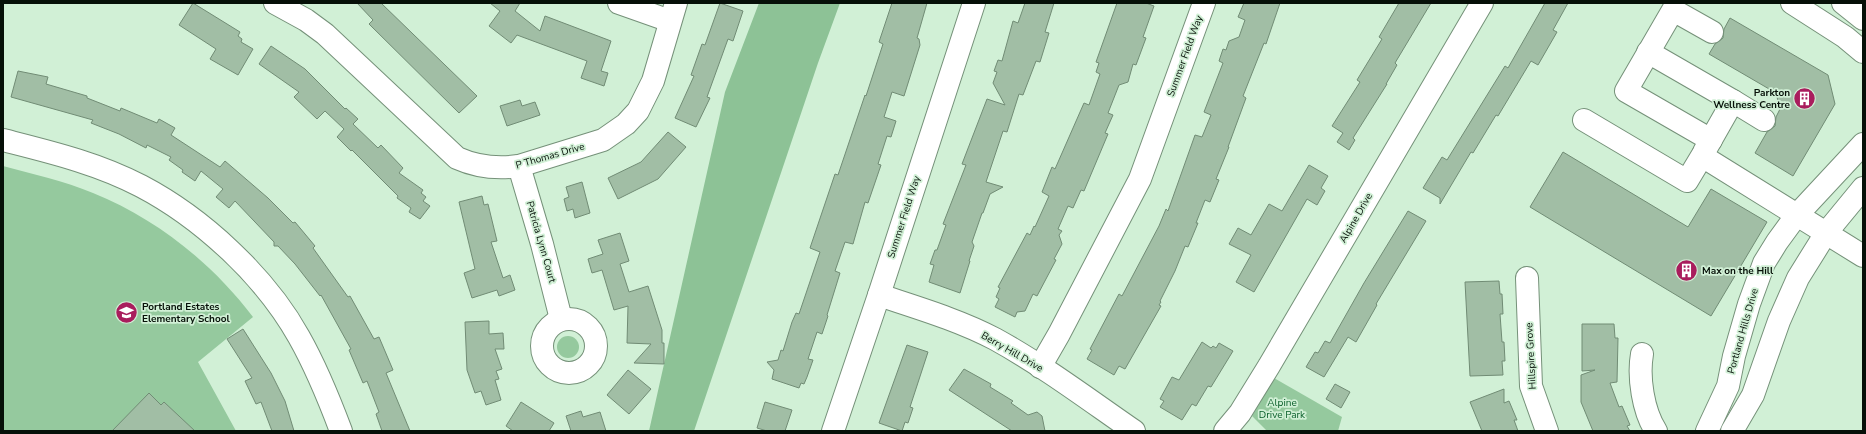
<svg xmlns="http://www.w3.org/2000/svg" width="1866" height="434" viewBox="0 0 1866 434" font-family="'Nunito Sans',sans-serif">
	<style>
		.green { fill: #95c99e }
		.forest { fill: #8dc296 }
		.building { fill: #a1bea5; stroke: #718c75 }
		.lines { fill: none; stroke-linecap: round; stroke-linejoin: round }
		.minor-casing { stroke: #759179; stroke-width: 24 }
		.major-casing { stroke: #759179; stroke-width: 24 }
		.minor { stroke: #fff; stroke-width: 22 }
		.major { stroke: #fff; stroke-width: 22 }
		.labels { text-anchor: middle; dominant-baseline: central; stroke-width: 3.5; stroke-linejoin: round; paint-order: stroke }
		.street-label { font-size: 10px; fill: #061008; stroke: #d1f0d6 }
		.poi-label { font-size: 10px; font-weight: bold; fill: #061008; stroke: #d1f0d6; text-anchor: start }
		.park-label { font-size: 10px; fill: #065c27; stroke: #d1f0d6 }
	</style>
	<rect width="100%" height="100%" fill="#d1f0d6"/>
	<!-- green -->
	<g class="green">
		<path d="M3 166C33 174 64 181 93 193 157 219 212 263 253 317L198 362 236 431H3Z"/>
		<circle cx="568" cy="347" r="11"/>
		<polygon points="1274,378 1342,417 1338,431 1267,431 1252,416"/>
	</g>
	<!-- forest -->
	<polygon class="forest" points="759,3 840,3 818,63 694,431 649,431 725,92"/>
	<!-- building -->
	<g class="building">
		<polygon points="193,3 240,32 238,36 242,39 241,42 253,49 238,75 210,59 216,49 179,25"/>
		<polygon points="357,3 381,3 477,96 459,113 369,24 373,20"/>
		<polygon points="490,3 520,3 515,11 540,31 545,16 611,41 601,71 608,73 604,86 581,78 587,61 517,35 511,43 489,26 500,11"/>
		<polygon points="720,3 743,11 733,41 728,39 707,97 710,98 696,127 675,118 694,76 691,75 702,44 705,45"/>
		<polygon points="892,3 927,3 917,38 919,39 920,45 904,96 892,92 884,117 896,121 891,137 887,136 878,164 881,165 868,203 865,202 853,244 845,242 835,271 840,273 827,315 828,316 822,334 817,332 808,359 813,360 807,377 804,384 801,383 799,388 772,379 774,370 767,362 778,360 781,350 783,351 792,322 796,313 799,314 820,252 810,248 835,174 838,175 865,95 866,96 883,44 879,42"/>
		<polygon points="1025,3 1054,3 1045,32 1049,33 1040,62 1036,61 1023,95 1019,94 1007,132 1003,131 986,182 1003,187 990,194 983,213 982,213 972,242 974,246 969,261 970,261 960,293 929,282 934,265 930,264 935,250 937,250 946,225 943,224 966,165 962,164 987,99 1005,105 993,83 997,72 994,71 998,60 1002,61 1013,21 1018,23"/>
		<polygon points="1117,3 1146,3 1154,6 1143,37 1146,38 1136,65 1133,64 1128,82 1119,85 1108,113 1113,115 1105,133 1108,134 1084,191 1081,190 1073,208 1068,206 1058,229 1062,231 1059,235 1062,244 1054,259 1056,260 1037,296 1033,294 1025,311 1017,312 1015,317 995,307 999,299 996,297 1000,288 998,287 1027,233 1030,235 1034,226 1035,227 1049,196 1042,192 1052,167 1055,169 1084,103 1089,105 1100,74 1096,72 1099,63 1096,62"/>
		<polygon points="1244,3 1280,3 1266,44 1264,43 1243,96 1246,98 1228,147 1229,147 1216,179 1219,180 1210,202 1205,200 1196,223 1198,223 1188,247 1185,246 1175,271 1160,301 1161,302 1159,305 1161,306 1125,369 1119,366 1114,375 1087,359 1092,350 1090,349 1119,294 1122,296 1159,226 1166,209 1168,211 1195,135 1202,137 1211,115 1204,112 1223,63 1219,61 1223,49 1226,50 1229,41 1239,37 1245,20 1238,17"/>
		<polygon points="1399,3 1431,3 1395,63 1397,65 1386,84 1387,84 1353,138 1355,140 1349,150 1337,142 1343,133 1332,126 1360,82 1357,80 1382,39 1379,37"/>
		<polygon points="1545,3 1568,3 1553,30 1557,32 1538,65 1531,61 1498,116 1496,115 1473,153 1471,152 1440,204 1440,198 1423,188 1442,157 1447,160 1505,66 1508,68"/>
		<polygon points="1730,18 1828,75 1835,104 1793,176 1755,153 1767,132 1775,126 1776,117 1780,109 1776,93 1709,54 1715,44 1723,38 1724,29"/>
		<polygon points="271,46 305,69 345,109 346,108 358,119 353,124 378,148 381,145 403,168 399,173 423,190 421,193 426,197 423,201 430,206 420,219 409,212 411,208 397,198 398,196 352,150 351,151 337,137 344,129 325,111 317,119 294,97 299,92 259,64"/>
		<polygon points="18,71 48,77 46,84 87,96 87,98 120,111 121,108 157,123 159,119 175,128 171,135 220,167 225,161 268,198 293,223 295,222 315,246 313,248 348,297 350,296 374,339 379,337 393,370 386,373 410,431 382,431 376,414 379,412 367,381 363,383 349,350 351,349 321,295 320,296 295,264 278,246 274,246 274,242 235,201 229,208 216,197 223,189 201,171 195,181 182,172 183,170 169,160 171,157 147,145 146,148 119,134 91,123 93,120 11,97"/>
		<polygon points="520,100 522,106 535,102 540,115 507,126 500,106"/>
		<polygon points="668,132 686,147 658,179 618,199 608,178 641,162"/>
		<polygon points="1563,152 1688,227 1711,189 1767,222 1711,316 1530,207"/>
		<polygon points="1309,165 1328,176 1321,188 1325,191 1317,205 1307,199 1254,292 1236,282 1251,255 1229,244 1238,228 1251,235 1269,204 1282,211"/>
		<polygon points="582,182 590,213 575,218 573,209 567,211 564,199 569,197 566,187"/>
		<polygon points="482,196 484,205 488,204 497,241 491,242 503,278 510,275 515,290 499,296 497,290 472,298 464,273 475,269 459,202"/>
		<polygon points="1408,211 1426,221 1376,304 1377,305 1356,342 1348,337 1324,377 1306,367 1315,352 1318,353 1325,341 1330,343 1364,283"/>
		<polygon points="620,233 629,261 620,264 629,292 648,286 662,330 662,343 664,343 664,364 634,363 651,344 627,343 628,306 614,310 602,270 592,273 588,259 603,254 598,240"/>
		<polygon points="1499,281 1500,294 1502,294 1503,314 1500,314 1502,342 1504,342 1505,361 1502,361 1503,375 1470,376 1465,282"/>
		<polygon points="489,321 489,334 503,333 504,349 495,349 502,369 496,371 499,379 495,380 501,400 486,405 481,391 475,393 467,370 465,322"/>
		<polygon points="1582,324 1614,324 1615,338 1618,338 1617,382 1610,383 1619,407 1622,406 1630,425 1627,426 1630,431 1593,431 1581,402 1581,375 1595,370 1582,371"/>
		<polygon points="243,329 271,373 285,401 294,431 272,431 261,402 256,404 245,381 252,378 227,339"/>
		<polygon points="1202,342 1211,348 1213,346 1216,348 1219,343 1233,351 1211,387 1208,386 1196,406 1192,404 1182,420 1160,407 1164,401 1160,399 1172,377 1179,380"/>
		<polygon points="907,345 928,352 910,407 913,408 908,423 905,422 902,431 879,423"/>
		<polygon points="964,369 991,384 990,387 1013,401 1011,403 1028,415 1037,412 1042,416 1045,431 1012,431 949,390"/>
		<polygon points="628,370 651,389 629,414 607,395"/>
		<polygon points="1335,384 1350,392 1341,408 1326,399"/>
		<polygon points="1504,389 1504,403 1509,401 1517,420 1514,420 1518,431 1482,431 1470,402"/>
		<polygon points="149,393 161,405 164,402 195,431 112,431"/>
		<polygon points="521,402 554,423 549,431 513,431 506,426"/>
		<polygon points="765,402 792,410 785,431 767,431 757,428"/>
		<polygon points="581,411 583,417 600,412 606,431 571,431 566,416"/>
	</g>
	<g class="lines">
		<defs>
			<g id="minor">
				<path d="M275 3 306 20 325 34 457 158C477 167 498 169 519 166L603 140 626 124 638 111 653 81 676 3"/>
				<polyline points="619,3 670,21"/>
				<polyline points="1648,52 1733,101"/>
				<polyline points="1584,120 1687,181 1702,156 1863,256"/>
				<path d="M3 140C50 152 97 163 141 186 202 218 265 276 299 337 316 367 329 399 341 431"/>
				<polyline points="1711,140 1626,91 1673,10 1712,32"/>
				<polyline points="1704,152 1733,101 1764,120"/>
				<polyline points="519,166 542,244 561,319"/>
				<polyline points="1527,278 1531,386 1547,431"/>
				<path d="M879 295C918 308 959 320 995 339 1044 366 1089 400 1134 431"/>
				<circle cx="569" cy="346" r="27"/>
				<path d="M1642 354C1638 377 1643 411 1656 431"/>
				<polyline points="1040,367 1059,334 1140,179 1204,3"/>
				<polyline points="833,431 879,295 974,3"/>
				<polyline points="1225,431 1240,413 1269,366 1482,3"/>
				<polyline points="1707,431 1728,386 1734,356 1749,304 1764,263 1777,242 1796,216 1863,144"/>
				<polyline points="1732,431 1753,395 1779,321 1798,278 1826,233 1863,188"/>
			</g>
			<g id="major">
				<polyline points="1792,3 1845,37 1863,52"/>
				<polyline points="1843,3 1863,19"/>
			</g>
		</defs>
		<!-- minor casing -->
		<use href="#minor" class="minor-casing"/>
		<!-- major casing -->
		<use href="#major" class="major-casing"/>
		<!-- minor -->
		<use href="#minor" class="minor"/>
		<!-- major -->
		<use href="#major" class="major"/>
	</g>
	<!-- icons -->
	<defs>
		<symbol id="building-disc" viewBox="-11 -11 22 22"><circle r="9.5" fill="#a91d5d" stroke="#d1f0d6"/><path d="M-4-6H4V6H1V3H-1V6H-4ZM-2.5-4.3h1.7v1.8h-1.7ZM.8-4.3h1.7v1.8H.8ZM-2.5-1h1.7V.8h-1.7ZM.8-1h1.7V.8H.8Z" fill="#fff"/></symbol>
		<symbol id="school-disc" viewBox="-11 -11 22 22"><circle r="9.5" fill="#a91d5d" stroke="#d1f0d6"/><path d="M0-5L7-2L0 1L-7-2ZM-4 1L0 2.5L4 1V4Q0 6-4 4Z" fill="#fff"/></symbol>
	</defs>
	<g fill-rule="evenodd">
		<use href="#building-disc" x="1792" y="86" width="25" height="25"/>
		<use href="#building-disc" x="1674" y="258" width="25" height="25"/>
		<use href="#school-disc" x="114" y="300" width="25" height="25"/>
	</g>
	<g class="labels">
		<!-- street labels -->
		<g class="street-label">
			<text transform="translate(1185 56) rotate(-70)">Summer Field Way</text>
			<text transform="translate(550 156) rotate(-16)">P Thomas Drive</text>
			<text transform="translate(904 217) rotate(-72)">Summer Field Way</text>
			<text transform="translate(1356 218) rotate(-60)">Alpine Drive</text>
			<text transform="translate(541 242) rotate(74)">Patricia Lynn Court</text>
			<text transform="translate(1743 331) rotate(-74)">Portland Hills Drive</text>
			<text transform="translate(1012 352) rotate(30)">Berry Hill Drive</text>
			<text transform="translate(1531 356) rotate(-93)">Hillspire Grove</text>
		</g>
		<!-- poi labels -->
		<g class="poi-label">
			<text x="1790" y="93" text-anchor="end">Parkton<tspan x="1790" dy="12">Wellness Centre</tspan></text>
			<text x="1702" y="271">Max on the Hill</text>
			<text x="142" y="307">Portland Estates<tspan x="142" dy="12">Elementary School</tspan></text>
		</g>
		<!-- park labels -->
		<g class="park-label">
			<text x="1282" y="403">Alpine<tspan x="1282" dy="12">Drive Park</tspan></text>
		</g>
	</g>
	<!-- border -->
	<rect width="1866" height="434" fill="none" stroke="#061008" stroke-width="8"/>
</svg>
